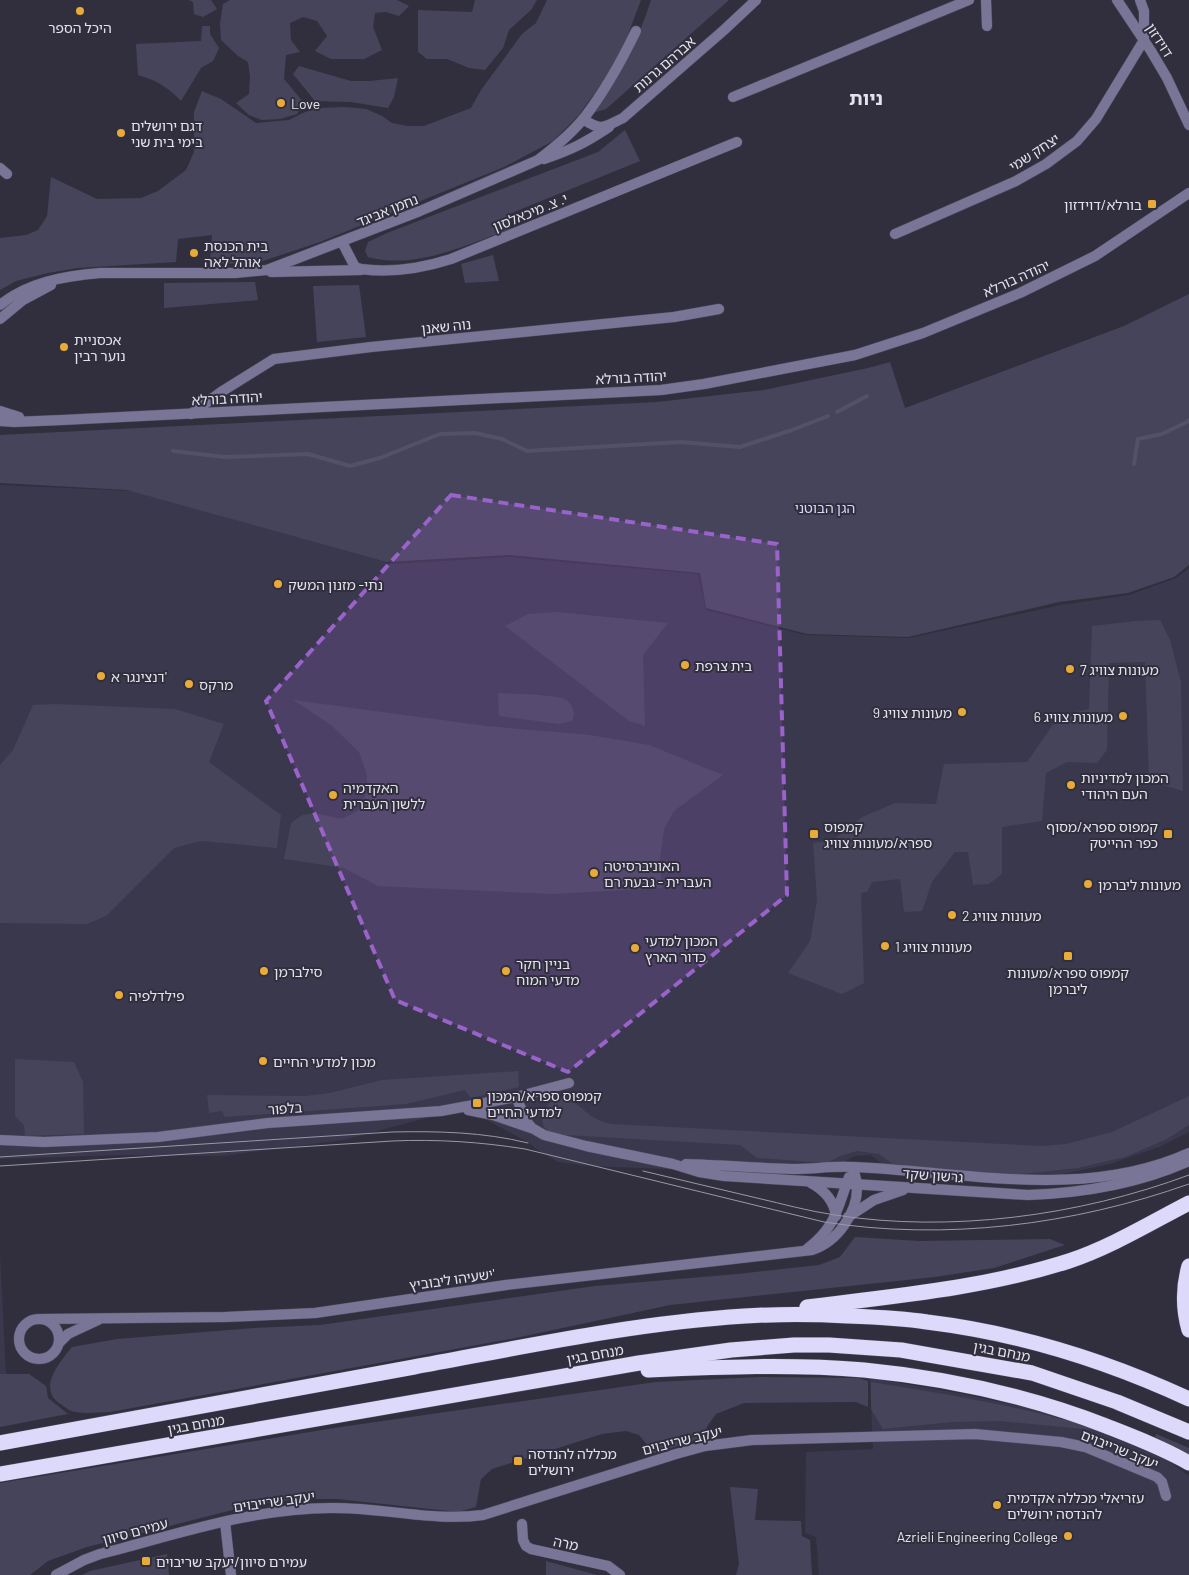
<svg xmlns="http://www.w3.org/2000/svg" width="1189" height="1575" viewBox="0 0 1189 1575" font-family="Barlow,'Noto Sans Hebrew',sans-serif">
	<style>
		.built { fill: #3a384d }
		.green { fill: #46445a }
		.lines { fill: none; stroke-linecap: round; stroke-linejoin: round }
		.stream { stroke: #545067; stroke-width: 4 }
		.minor-casing { stroke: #4d4c5a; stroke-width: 11 }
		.tertiary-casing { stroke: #4d4c5a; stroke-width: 11 }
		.motorway-casing { stroke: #4d4c5a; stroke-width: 16 }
		.minor { stroke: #787597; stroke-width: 10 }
		.tertiary { stroke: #787597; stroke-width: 10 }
		.motorway { stroke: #dcd9fb; stroke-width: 15 }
		.tram { stroke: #9998a4; stroke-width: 1 }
		.marked { fill: #9a63cc; fill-opacity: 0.2; stroke: #9a63cc; stroke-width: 4; stroke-dasharray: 10 6; stroke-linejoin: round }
		.poi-dot { fill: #e8ab37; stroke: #312f3e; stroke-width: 2 }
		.labels { text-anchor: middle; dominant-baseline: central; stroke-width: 4; stroke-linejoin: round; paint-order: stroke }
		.poi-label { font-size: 14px; fill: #e3e2ec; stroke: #312f3e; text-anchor: start }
		.street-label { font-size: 14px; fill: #e3e2ec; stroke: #312f3e }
		.park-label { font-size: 14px; fill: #d7d4fa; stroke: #312f3e }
		.district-label { font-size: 19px; font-weight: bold; fill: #e3e2ec; stroke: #312f3e }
	</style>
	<rect width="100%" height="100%" fill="#312f3e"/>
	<!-- built -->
	<g class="built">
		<polygon points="0,485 134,491 392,564 509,557 698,574 706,610 806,635 909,638 1061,605 1129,595 1176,578 1189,568 1189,1132 1159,1147 1110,1164 1063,1174 1007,1179 886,1166 870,1155 855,1156 824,1172 799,1174 588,1166 558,1162 539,1151 528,1142 464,1108 343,1140 223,1156 118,1155 0,1159"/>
		<polygon points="0,1253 6,1375 0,1374"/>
		<polygon points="870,1378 963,1394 1029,1408 1137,1445 1170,1462 1189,1476 1189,1575 819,1575 816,1537 805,1533 806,1452 873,1449"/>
	</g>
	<!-- green -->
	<g class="green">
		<polygon points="189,0 211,0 217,9 203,17 194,14 193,2"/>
		<polygon points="230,0 397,0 409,6 399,16 386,12 375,13 373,27 382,50 364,59 331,59 315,51 327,36 317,21 303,17 290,23 291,40 300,52 286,55 284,79 304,103 297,114 280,119 262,120 249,115 236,103 249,94 250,77 248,62 238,56 221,40 220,24 223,4"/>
		<polygon points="475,0 537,0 531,10 509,30 503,48 485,70 469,68 447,59 427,59 418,52 418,10 472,12"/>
		<polygon points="547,0 641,0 624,45 605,79 578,116 553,141 504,167 320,242 257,263 210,264 212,235 178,239 176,262 77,268 48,273 16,281 0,290 0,238 26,235 38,230 47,216 51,177 97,199 141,198 158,191 186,170 194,152 194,112 202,91 221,99 256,123 289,120 303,113 317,108 345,107 366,109 382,116 392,123 407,126 424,126 471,108 481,90 522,34 536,23"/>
		<path d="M651 0H729L606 109 593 113C599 102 609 92 615 81 629 57 643 26 651 0Z"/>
		<path d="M202 26H210V34L219 48 213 61 201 68 181 101C168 87 156 80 138 75L136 44 201 41Z"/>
		<polygon points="299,66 351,81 370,81 398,78 394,97 388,108 351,102 315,101 293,74"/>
		<path d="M625 130 640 161 507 215 511 229C466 245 416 270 368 257L365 251 368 242 387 233 598 152Z"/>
		<polygon points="493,255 499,281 465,283 461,264"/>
		<polygon points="255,282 258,300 164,308 164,283"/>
		<polygon points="359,285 366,337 317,342 313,286"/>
		<polygon points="1189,294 1189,565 1174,577 1128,593 1059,602 908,637 807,634 706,608 700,573 509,555 386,562 127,490 0,483 0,435 657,402 764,390 868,368 890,362 905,408 1124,326"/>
		<polygon points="557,612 668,623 643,655 645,726 629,721 505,626 528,614"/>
		<polygon points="1160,620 1170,640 1181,682 1183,791 1149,781 1145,662 1109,663 1107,750 1097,763 1067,762 1046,773 1042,821 1002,827 1002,874 989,884 973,885 968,852 955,852 932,882 922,911 904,912 900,879 872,882 867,892 861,893 864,983 842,994 788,973 810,941 817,901 813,843 833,840 862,817 895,803 936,804 944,764 1027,762 1059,716 1089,709 1092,626 1136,621"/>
		<path d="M498 693C512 694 556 694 566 700 573 705 576 713 572 721L559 724 499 716Z"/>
		<polygon points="293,700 486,726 590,735 649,745 723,775 674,811 664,829 660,859 662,888 552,894 378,886 344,868 284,859 291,823 302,815 314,813 342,819 358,811 368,790 366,772 359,752 331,725"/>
		<polygon points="55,704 175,709 224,724 209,762 281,815 277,848 201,841 174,848 106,916 87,924 0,923 0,765 13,750 33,705"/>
		<polygon points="15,1059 74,1062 83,1082 84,1134 25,1136 24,1125 15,1116"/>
		<polygon points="518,1071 519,1087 471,1098 465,1090 406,1104 225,1117 222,1111 209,1113 207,1095 305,1096 330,1093 382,1080"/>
		<path d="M1189 1096V1125L1167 1139 1125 1157 1078 1168 1010 1175 900 1169 879 1154 857 1151 840 1156 827 1163 757 1158 740 1145 565 1135C560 1134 554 1134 550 1132 533 1123 547 1099 561 1097 570 1096 586 1113 593 1117 599 1121 605 1122 611 1124L1042 1146 1066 1144 1112 1132Z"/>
		<path d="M855 1237 919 1241 1050 1239 1065 1245 994 1268 935 1277 670 1305 516 1338 110 1412C99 1412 87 1414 76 1412 71 1412 66 1408 62 1405 36 1390 59 1363 72 1347L117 1339 254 1328 320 1325 595 1286 738 1274 819 1265 840 1257Z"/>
		<polygon points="0,1374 29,1374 46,1386 48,1398 68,1414 0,1427"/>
		<polygon points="759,1377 858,1378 868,1381 868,1407 856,1402 744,1403 716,1414 708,1425 705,1432 698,1440 654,1453 639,1435 626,1431 602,1434 492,1469 481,1479 476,1507 458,1512 337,1499 297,1499 252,1505 87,1547 48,1561 30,1575 0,1575 0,1483 334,1428 656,1382"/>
		<path d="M871 1382C950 1395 1028 1407 1104 1431L1000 1421 952 1422 883 1429 871 1409Z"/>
		<polygon points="1156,1434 1189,1448 1189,1456 1155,1439"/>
		<polygon points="730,1487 758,1489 755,1520 801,1521 802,1536 810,1540 812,1575 736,1575 739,1564"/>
		<polygon points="167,1554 169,1575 82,1575 90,1571"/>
		<polygon points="546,1561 597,1575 546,1575"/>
	</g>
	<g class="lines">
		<!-- stream -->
		<g class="stream">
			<polyline points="837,412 867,396"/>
			<polyline points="173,451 225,457 308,454 350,466 380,458 440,434 475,433 502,439 527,451 680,442 740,447 792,430 828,416"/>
			<polyline points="1134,464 1138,439 1162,434 1187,422 1189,420"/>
		</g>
		<defs>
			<g id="minor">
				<polyline points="986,0 987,26"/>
				<polyline points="1117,0 1151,51 1167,78 1189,125"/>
				<polyline points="733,97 969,0"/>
				<path d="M583 119C602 132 604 127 623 118L724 30 756 0"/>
				<path d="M544 159C571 150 585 143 609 127"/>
				<polyline points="0,168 7,174"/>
				<polyline points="895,234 1016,181 1046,164 1077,141 1096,119 1144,40 1144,11 1140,0"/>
				<path d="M342 242 355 267 361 269C391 273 423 268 451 259L737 142"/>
				<polyline points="271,272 361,270"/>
				<path d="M0 305C28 282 65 276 100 273H235L267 270 420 211 538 160C554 148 571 134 584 118 605 91 621 62 636 31"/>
				<polyline points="0,319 23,300 51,285"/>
				<polyline points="191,414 221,392 274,359 371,347 674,317 719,309"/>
				<polyline points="516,1097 569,1083"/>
				<path d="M807 1249C836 1227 837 1209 849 1177"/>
				<path d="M42 1319 225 1317 315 1313 506 1285 812 1250C837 1242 858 1213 857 1186 857 1180 854 1173 853 1167"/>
				<circle cx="39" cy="1339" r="20"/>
				<polyline points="59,1343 68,1334 98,1320"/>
				<polyline points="225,1522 231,1575"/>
				<polyline points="522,1524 523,1540 526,1546 531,1549 608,1566 620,1575"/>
				<path d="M56 1575 84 1560 100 1554C175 1535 252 1508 331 1508 381 1507 433 1522 483 1515L676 1454 705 1446 752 1440 975 1434 1061 1442 1085 1447 1157 1477 1162 1482 1166 1496"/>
			</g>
			<g id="tertiary">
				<polyline points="0,411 19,417"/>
				<polyline points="0,421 14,422 62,420 661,390 704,384 855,355 923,333 1020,293 1095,256 1189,193"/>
				<polyline points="468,1110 493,1115 531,1128"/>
				<path d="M0 1140 44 1142 158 1137 268 1123 441 1111 516 1097 527 1122 532 1128 544 1135 586 1146 673 1164 699 1172 724 1176 1028 1195C1082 1193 1138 1184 1189 1161"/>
				<path d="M686 1164C721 1165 757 1168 792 1169 812 1169 832 1166 852 1167 964 1171 1083 1201 1189 1153"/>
				<path d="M811 1183C824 1190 834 1200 836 1216"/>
				<polyline points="848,1217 874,1200 903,1190"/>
			</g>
			<g id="motorway">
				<path d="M1189 1266C1183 1287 1183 1309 1189 1330"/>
				<path d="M807 1307C895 1296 985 1288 1069 1261 1111 1247 1150 1223 1189 1203"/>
				<path d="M648 1370C719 1367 792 1364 864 1370 946 1378 1029 1396 1106 1426 1134 1437 1163 1448 1189 1463"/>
				<path d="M0 1443C138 1418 276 1393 414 1367 523 1347 634 1323 745 1316 779 1314 813 1314 848 1316 874 1317 901 1318 927 1322 1017 1333 1107 1361 1189 1399"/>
				<polyline points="0,1474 639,1363 731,1350 794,1345 829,1345 901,1350 1032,1373 1117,1402 1189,1432"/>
			</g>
		</defs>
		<!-- minor casing -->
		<use href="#minor" class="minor-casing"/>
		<!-- tertiary casing -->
		<use href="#tertiary" class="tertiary-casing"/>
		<!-- motorway casing -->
		<use href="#motorway" class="motorway-casing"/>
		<!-- minor -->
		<use href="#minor" class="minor"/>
		<!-- tertiary -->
		<use href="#tertiary" class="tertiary"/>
		<!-- motorway -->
		<use href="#motorway" class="motorway"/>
		<!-- tram -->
		<g class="tram">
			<path d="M0 1157 392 1132C437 1131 484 1132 528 1143"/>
			<path d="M0 1166 392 1141C437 1139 481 1142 525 1149L824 1222C946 1241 1073 1225 1189 1184"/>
			<path d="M643 1171C681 1180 719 1189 757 1198 783 1204 808 1211 835 1215 951 1233 1079 1216 1189 1175"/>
		</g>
	</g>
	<!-- marked area -->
	<path class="marked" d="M451 495 777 544 787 895 568 1072 395 1000 266 701Z"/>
	<!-- markers -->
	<g class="poi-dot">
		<circle cx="80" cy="11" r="5"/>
		<circle cx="281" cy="103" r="5"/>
		<circle cx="121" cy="133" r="5"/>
		<rect x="1147" y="199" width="10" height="10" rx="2.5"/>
		<circle cx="194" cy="253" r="5"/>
		<circle cx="64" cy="347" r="5"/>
		<circle cx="278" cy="584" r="5"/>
		<circle cx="685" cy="665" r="5"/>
		<circle cx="1070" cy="669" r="5"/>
		<circle cx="101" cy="676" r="5"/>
		<circle cx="189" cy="684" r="5"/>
		<circle cx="962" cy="712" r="5"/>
		<circle cx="1123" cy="716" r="5"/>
		<circle cx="1071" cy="785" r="5"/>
		<circle cx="333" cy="795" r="5"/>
		<rect x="809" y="829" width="10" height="10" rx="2.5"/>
		<rect x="1163" y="829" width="10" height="10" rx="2.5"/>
		<circle cx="594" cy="873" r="5"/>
		<circle cx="1088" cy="884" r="5"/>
		<circle cx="952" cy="915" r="5"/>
		<circle cx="885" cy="946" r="5"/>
		<circle cx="635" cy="948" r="5"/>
		<rect x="1063" y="951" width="10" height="10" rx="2.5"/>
		<circle cx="264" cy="971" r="5"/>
		<circle cx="506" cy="971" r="5"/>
		<circle cx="119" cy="995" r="5"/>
		<circle cx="263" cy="1061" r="5"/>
		<rect x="472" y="1098" width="10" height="10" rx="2.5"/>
		<rect x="513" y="1456" width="10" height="10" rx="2.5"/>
		<circle cx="997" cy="1505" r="5"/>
		<circle cx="1068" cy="1536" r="5"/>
		<rect x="141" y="1556" width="10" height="10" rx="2.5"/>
	</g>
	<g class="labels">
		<!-- poi labels -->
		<g class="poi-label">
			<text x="80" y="27" text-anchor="middle">היכל הספר</text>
			<text x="291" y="103">Love</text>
			<text x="131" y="125">דגם ירושלים<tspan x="131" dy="16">בימי בית שני</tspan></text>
			<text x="1142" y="204" text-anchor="end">בורלא/דוידזון</text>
			<text x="204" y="245">בית הכנסת<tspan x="204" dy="16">אוהל לאה</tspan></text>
			<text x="74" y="339">אכסניית<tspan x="74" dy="16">נוער רבין</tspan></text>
			<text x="288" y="584">נתי- מזנון המשק</text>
			<text x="695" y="665">בית צרפת</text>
			<text x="1080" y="669">מעונות צוויג 7</text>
			<text x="111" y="676">דנצינגר א'</text>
			<text x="199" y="684">מרקס</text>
			<text x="952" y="712" text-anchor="end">מעונות צוויג 9</text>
			<text x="1113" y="716" text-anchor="end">מעונות צוויג 6</text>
			<text x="1081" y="777">המכון למדיניות<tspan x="1081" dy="16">העם היהודי</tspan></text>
			<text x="343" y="787">האקדמיה<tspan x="343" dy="16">ללשון העברית</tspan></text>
			<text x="824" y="826">קמפוס<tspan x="824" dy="16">ספרא/מעונות צוויג</tspan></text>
			<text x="1158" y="826" text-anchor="end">קמפוס ספרא/מסוף<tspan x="1158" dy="16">כפר ההייטק</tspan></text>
			<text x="604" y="865">האוניברסיטה<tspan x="604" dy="16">העברית - גבעת רם</tspan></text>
			<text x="1098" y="884">מעונות ליברמן</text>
			<text x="962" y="915">מעונות צוויג 2</text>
			<text x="645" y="940">המכון למדעי<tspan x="645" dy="16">כדור הארץ</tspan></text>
			<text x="895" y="946">מעונות צוויג 1</text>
			<text x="516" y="963">בניין חקר<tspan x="516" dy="16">מדעי המוח</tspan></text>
			<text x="274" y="971">סילברמן</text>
			<text x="1068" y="972" text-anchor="middle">קמפוס ספרא/מעונות<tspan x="1068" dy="16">ליברמן</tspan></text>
			<text x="129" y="995">פילדלפיה</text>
			<text x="273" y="1061">מכון למדעי החיים</text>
			<text x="487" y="1095">קמפוס ספרא/המכון<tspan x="487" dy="16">למדעי החיים</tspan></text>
			<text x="528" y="1453">מכללה להנדסה<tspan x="528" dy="16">ירושלים</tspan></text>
			<text x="1007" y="1497">עזריאלי מכללה אקדמית<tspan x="1007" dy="16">להנדסה ירושלים</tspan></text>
			<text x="1058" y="1536" text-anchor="end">Azrieli Engineering College</text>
			<text x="156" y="1561">עמירם סיוון/יעקב שריבוים</text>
		</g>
		<!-- street labels -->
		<g class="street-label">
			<text transform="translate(1160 40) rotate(57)">דוידזון</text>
			<text transform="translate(664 64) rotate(-41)">אברהם גרנות</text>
			<text transform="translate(1034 152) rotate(-33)">יצחק שמי</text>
			<text transform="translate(387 210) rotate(-22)">נחמן אביגד</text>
			<text transform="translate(530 212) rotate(-22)">י. צ. מיכאלסון</text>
			<text transform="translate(1016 278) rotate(-24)">יהודה בורלא</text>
			<text transform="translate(446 326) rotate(-6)">נוה שאנן</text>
			<text transform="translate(631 377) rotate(-3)">יהודה בורלא</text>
			<text transform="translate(227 398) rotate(-3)">יהודה בורלא</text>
			<text transform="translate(285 1108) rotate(-4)">בלפור</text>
			<text transform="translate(933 1175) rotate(4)">גרשון שקד</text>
			<text transform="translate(452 1279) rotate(-8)">ישעיהו ליבוביץ'</text>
			<text transform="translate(1002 1351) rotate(11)">מנחם בגין</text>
			<text transform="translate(595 1354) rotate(-10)">מנחם בגין</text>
			<text transform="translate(196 1424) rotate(-10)">מנחם בגין</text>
			<text transform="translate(682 1440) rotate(-14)">יעקב שרייבוים</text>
			<text transform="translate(1120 1449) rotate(22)">יעקב שרייבוים</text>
			<text transform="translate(274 1501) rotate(-8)">יעקב שרייבוים</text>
			<text transform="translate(135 1531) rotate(-15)">עמירם סיוון</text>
			<text transform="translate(566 1543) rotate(12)">מרה</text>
		</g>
		<!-- park labels -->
		<g class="park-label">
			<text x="825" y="507">הגן הבוטני</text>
		</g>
		<!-- district labels -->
		<g class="district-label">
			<text x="866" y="97">ניות</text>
		</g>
	</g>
</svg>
